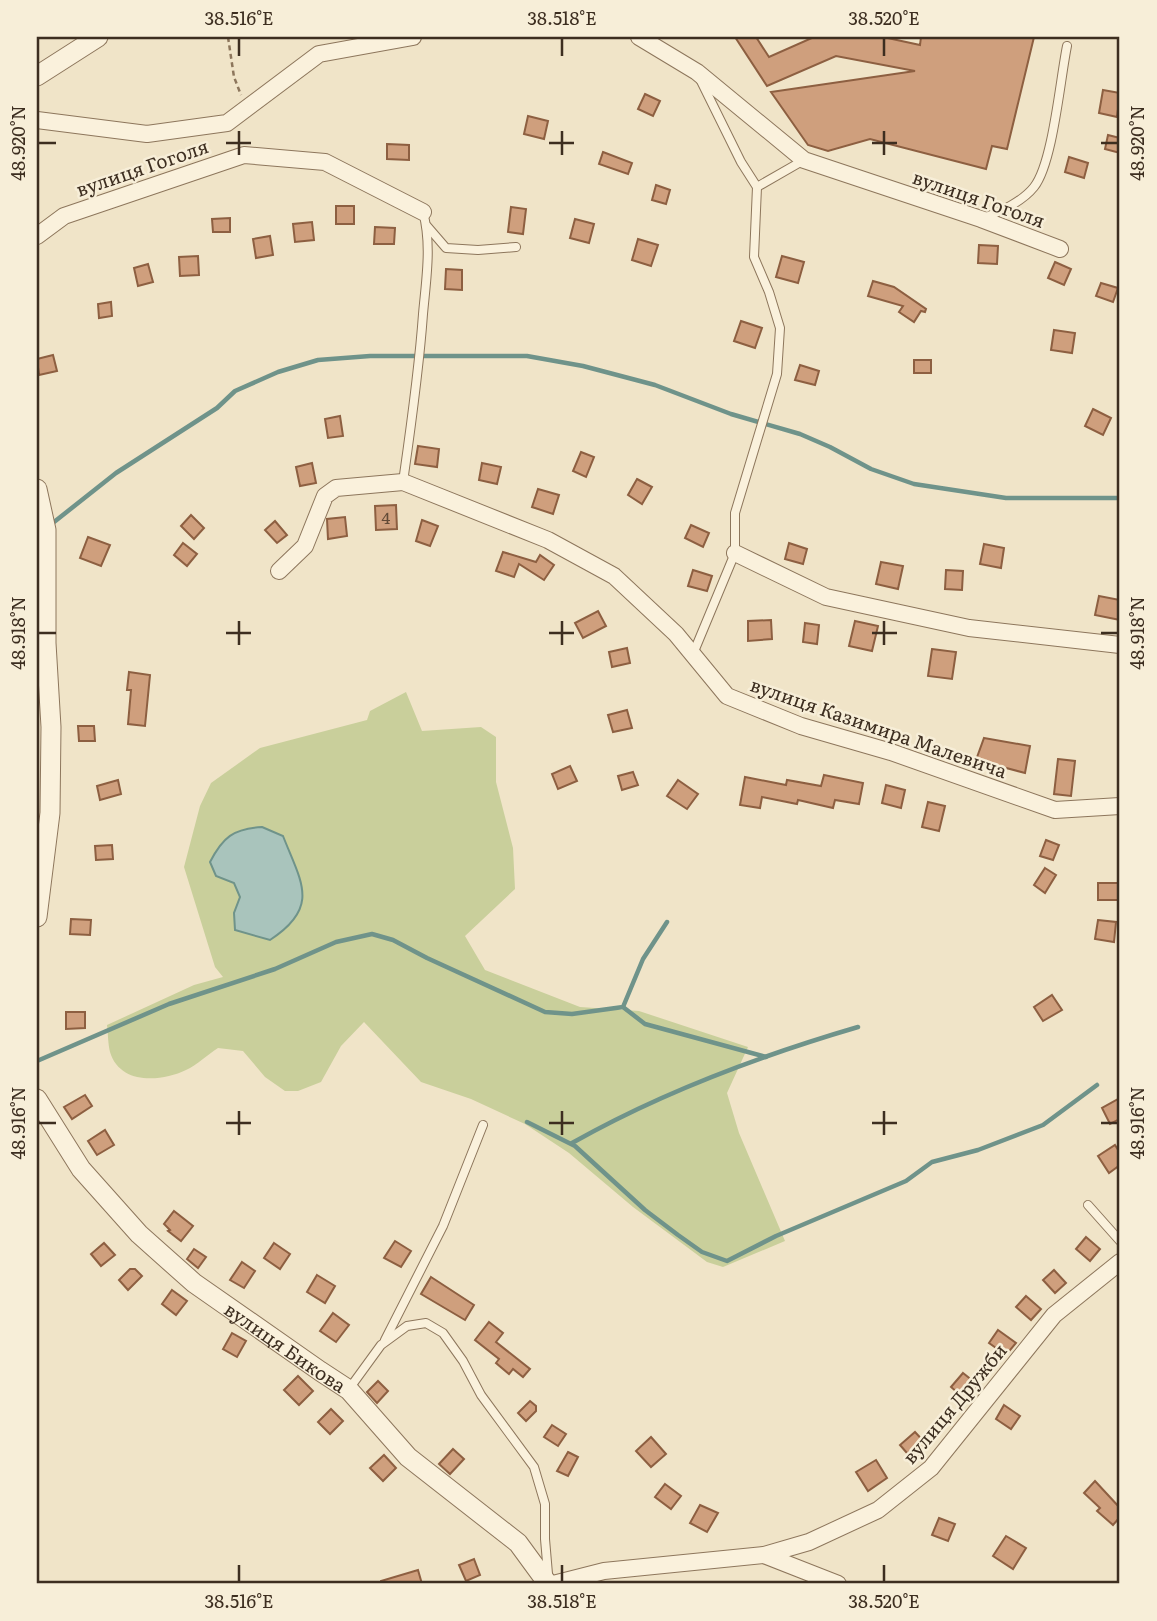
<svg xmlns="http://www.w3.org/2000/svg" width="1157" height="1621" viewBox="0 0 1157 1621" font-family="Literata,serif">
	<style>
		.green { fill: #c9cf9b }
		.water { fill: #a9c4bc; stroke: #6f938a; stroke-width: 2 }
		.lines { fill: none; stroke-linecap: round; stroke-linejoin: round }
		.stream { stroke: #6f938a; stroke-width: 4.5 }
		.building { fill: #cf9f7d; stroke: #8d5f41; stroke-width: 2 }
		.service-casing { stroke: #8d765c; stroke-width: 10 }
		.minor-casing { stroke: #8d765c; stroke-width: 18 }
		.tertiary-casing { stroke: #8d765c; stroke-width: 21 }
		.path { stroke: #8d765c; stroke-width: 2.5; stroke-dasharray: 5 3.5; stroke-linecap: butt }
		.service { stroke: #faf1dc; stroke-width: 8 }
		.minor { stroke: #faf1dc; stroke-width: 16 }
		.tertiary { stroke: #faf1dc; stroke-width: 19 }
		.ticks { fill: none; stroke: #3d2e20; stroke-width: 2.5 }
		.labels { text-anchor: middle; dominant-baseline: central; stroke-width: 5; stroke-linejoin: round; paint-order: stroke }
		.number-label { font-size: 16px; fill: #624a37 }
		.street-label { font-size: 19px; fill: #3d2e20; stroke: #f7eed8 }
		.neatline { fill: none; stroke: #3d2e20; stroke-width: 2.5 }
		.ticks-label { font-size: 18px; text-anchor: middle; fill: #3d2e20 }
	</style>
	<rect width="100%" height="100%" fill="#f0e4c8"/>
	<!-- green -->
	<path class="green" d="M406 692 422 731 481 727 496 737V782L513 848 515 889 465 936 485 970 580 1007 639 1011 748 1047 727 1093 739 1133 785 1241 723 1267 707 1262 633 1207 569 1153 525 1124 471 1099 421 1082 364 1022 341 1046 321 1082 298 1091H285L265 1077 243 1051 218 1048C207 1055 197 1065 186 1070 161 1082 120 1085 110 1052 108 1044 108 1033 107 1025L194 985 223 977 215 967 184 867 200 806 211 783 260 748 367 720 370 711Z"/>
	<!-- water -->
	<path class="water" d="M262 827 283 836C301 882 321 907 270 940L235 930 234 913 240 897 234 883 216 876 210 862C223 837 233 829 262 827Z"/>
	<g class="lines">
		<!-- stream -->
		<g class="stream">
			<polyline points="49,526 116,473 217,408 235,391 278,372 318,360 370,356 527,356 583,366 655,385 731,414 800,434 830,447 871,469 914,484 1006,498 1120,498"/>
			<polyline points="623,1007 645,1024 766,1057"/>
			<polyline points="37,1061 169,1004 275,969 336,942 372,934 393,940 427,958 545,1012 572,1014 623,1007 643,959 667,922"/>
			<polyline points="527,1122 575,1146 645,1210 678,1235 702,1252 727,1261 776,1236 906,1181 932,1162 978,1150 1043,1125 1097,1085"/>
			<path d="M572 1143C662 1092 759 1056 858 1027"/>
		</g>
	</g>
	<!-- building -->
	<g class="building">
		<polygon points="735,37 756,37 769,57 814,37 883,37 920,45 921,37 1034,37 1007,149 992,146 986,169 870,139 828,151 808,145 771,92 915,71 836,56 767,86"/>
		<polygon points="1103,90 1120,93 1117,117 1099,113"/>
		<polygon points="645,94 660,101 653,116 638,109"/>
		<polygon points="528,116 548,121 544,139 524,134"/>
		<polygon points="1108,135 1120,138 1120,153 1105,149"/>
		<polygon points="387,144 409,145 409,160 387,159"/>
		<polygon points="603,152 632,163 628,174 599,164"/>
		<polygon points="1069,157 1088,163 1084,178 1065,172"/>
		<polygon points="656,185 670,190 666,204 652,200"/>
		<rect x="336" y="206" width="18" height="18"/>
		<polygon points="511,207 526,209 523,234 508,232"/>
		<polygon points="230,218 230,232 213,232 212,219"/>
		<polygon points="575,219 594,224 589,243 570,238"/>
		<polygon points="312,222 314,240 295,242 293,224"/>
		<polygon points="375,227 395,228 394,244 374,244"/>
		<polygon points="270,236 273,255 256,258 253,239"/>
		<polygon points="638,239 658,245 651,266 632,260"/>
		<polygon points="979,245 998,246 997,264 978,263"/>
		<polygon points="198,256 199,275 180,276 179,257"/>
		<polygon points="782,256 804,262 798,283 776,277"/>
		<polygon points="1055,262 1071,269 1064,285 1048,278"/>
		<polygon points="148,264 153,282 138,286 134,268"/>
		<polygon points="446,269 462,270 462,290 445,289"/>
		<polygon points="873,281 894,287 926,309 925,312 921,311 914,322 899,312 903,306 868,296"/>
		<polygon points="1101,283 1118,288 1113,302 1096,296"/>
		<polygon points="111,302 112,316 99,318 98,304"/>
		<polygon points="741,321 762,328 755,348 734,341"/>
		<polygon points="1054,330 1075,333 1072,353 1051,350"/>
		<polygon points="53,355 57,371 39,375 37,359"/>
		<rect x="914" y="360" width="17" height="13"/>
		<polygon points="800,365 819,371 815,385 795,380"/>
		<polygon points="1093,409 1111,418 1103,435 1085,426"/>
		<polygon points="340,416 343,436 328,438 325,419"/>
		<polygon points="418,446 439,449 437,467 415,464"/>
		<polygon points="581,452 594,457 586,477 573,471"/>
		<polygon points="312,463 316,483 300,486 296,467"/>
		<polygon points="482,463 501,467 497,484 479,480"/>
		<polygon points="637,479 652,487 642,504 628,495"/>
		<polygon points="538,489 559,495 553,514 532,507"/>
		<polygon points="396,505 397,529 376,530 375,506"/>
		<polygon points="191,515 204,528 194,539 181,526"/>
		<polygon points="345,517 347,536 328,539 327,519"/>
		<polygon points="422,520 438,526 430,546 416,541"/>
		<polygon points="275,521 287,535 277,543 265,530"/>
		<polygon points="691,525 709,533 703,547 685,538"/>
		<polygon points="88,537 110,545 101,566 80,558"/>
		<polygon points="183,543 197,554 187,566 174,555"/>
		<polygon points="789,543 807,549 803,564 785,559"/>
		<polygon points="984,544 1004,548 1001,568 980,564"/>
		<polygon points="503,552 536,562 540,555 554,565 544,580 519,564 514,577 496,571"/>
		<polygon points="881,562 903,566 898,589 876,584"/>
		<polygon points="693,570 712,576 707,591 688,586"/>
		<polygon points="946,570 963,571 962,590 945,589"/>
		<polygon points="1099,596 1120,600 1120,620 1095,615"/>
		<polygon points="598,611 606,626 583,638 575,623"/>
		<polygon points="771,620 772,639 748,641 748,621"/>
		<polygon points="855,621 878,626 872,651 849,646"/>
		<polygon points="805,623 819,625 817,644 803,642"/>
		<polygon points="627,648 630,663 612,667 609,652"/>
		<polygon points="932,649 956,652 952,679 928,676"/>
		<polygon points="129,672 150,675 145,726 128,724 131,690 127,690"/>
		<polygon points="627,710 632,728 613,732 608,715"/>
		<polygon points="78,726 94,726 95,741 79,741"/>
		<polygon points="984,738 1030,746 1025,773 976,760"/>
		<polygon points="1058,759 1075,761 1071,796 1054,794"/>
		<polygon points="570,766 577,781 558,789 552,774"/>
		<polygon points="633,772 638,785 622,790 618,776"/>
		<polygon points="824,775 863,783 859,804 835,800 833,808 798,800 797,804 762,797 760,808 740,805 745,777 786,785 787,780 821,786"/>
		<polygon points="118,780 121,794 100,800 97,786"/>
		<polygon points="678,780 698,794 687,809 667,796"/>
		<polygon points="886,785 905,790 901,808 882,803"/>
		<polygon points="928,802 945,806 939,831 922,827"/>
		<polygon points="1046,840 1059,845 1053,860 1040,856"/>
		<polygon points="112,845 113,859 96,860 95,846"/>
		<polygon points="1045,868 1056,875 1045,893 1034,885"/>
		<rect x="1098" y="883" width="20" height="17"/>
		<polygon points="71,919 91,920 90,935 70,934"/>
		<polygon points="1098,920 1116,922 1114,942 1095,939"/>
		<polygon points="1052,995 1062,1010 1043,1021 1034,1007"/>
		<polygon points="66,1012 85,1012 85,1028 66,1029"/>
		<polygon points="85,1095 92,1106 72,1119 64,1107"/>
		<polygon points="1120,1098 1120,1119 1110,1124 1102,1108"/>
		<polygon points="105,1130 114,1145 97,1155 88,1141"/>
		<polygon points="1115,1145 1120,1153 1120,1165 1109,1173 1098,1156"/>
		<polygon points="174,1211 193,1226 181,1241 168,1231 170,1230 164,1224"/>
		<polygon points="1086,1237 1100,1249 1090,1261 1076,1249"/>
		<polygon points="395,1241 411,1251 401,1267 384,1258"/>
		<polygon points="104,1243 115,1255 101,1266 91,1254"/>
		<polygon points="274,1243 290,1254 280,1269 264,1258"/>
		<polygon points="194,1249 206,1257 198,1268 187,1259"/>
		<polygon points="242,1262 255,1271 244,1288 230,1280"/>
		<polygon points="130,1269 135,1269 142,1276 128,1290 119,1280"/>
		<polygon points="1054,1270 1066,1283 1055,1293 1043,1280"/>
		<polygon points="317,1275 335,1286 325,1303 307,1292"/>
		<polygon points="431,1277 474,1305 465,1320 421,1294"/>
		<polygon points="172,1290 187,1301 176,1315 162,1304"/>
		<polygon points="1026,1296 1041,1309 1031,1320 1016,1307"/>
		<polygon points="333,1313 349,1325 336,1342 320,1331"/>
		<polygon points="489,1322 503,1333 496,1342 530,1369 523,1377 513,1369 509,1374 496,1363 499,1359 475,1340"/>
		<polygon points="998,1330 1016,1343 1006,1355 989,1343"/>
		<polygon points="232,1333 246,1341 237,1357 223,1349"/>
		<polygon points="963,1373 978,1385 966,1400 951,1387"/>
		<polygon points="298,1376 313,1391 299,1405 284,1390"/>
		<polygon points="378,1381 388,1391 377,1403 367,1392"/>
		<polygon points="530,1401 536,1406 536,1411 526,1421 518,1413"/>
		<polygon points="1004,1405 1020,1416 1011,1429 996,1419"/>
		<polygon points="331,1409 343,1421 330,1434 318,1422"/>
		<polygon points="552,1425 566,1434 558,1446 544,1437"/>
		<polygon points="915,1432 928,1446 913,1460 900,1445"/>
		<polygon points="651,1437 666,1454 651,1467 636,1451"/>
		<polygon points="453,1449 464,1459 450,1474 439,1464"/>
		<polygon points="568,1452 578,1457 568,1476 557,1471"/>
		<polygon points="384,1455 396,1468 383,1481 370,1468"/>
		<polygon points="876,1460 887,1478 868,1491 856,1472"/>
		<polygon points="1095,1481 1120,1508 1120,1517 1113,1525 1097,1511 1100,1508 1084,1493"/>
		<polygon points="665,1484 681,1496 671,1509 655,1497"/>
		<polygon points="700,1505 718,1513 707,1532 690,1523"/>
		<polygon points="939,1518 955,1524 948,1541 932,1535"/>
		<polygon points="1006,1536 1026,1548 1013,1569 993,1556"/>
		<polygon points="474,1559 480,1575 466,1581 459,1565"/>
		<polygon points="418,1570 422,1584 381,1584 381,1581"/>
	</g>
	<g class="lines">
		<defs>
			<g id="service">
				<polyline points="701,81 741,162 757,187"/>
				<path d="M984 218C1001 211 1022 202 1034 187 1053 163 1060 80 1067 46"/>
				<polyline points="427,226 446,248 478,250 516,247"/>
				<path d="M403 482C411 426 419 371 423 314 426 280 432 245 423 212"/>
				<polyline points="693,654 735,553 735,513 777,374 780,328 769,292 754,257 757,187 804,160"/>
				<polyline points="1088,1205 1120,1241"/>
				<polyline points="385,1340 443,1226 483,1125"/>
				<polyline points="349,1389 381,1345 407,1326 426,1323 443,1333 463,1361 481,1395 534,1467 545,1504 545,1539 548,1574"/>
			</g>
			<g id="minor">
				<polyline points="639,37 697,72 804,160 981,219 1060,249"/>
				<polyline points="37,120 147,134 227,123 319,54 413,37"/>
				<polyline points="37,236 64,216 244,155 325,162 423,212"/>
				<polyline points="735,553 826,597 969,628 1120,645"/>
				<polyline points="279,571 305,546 325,496 336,488 403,482 548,540 614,576 676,634 727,696 801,726 891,752 1055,810 1120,806"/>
				<polyline points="764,1555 838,1584"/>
				<polyline points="553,1584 604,1571 764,1555 809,1542 878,1510 931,1468 1054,1315 1120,1262"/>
			</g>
			<g id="tertiary">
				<polyline points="37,76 98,37"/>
				<polyline points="37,489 46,530 46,643 51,727 50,813 37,917"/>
				<path id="s1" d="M37 1099 81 1169 139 1234 194 1283 320 1371 349 1390 408 1457 518 1543 548 1584"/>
			</g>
		</defs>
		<!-- service casing -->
		<use href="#service" class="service-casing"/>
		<!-- minor casing -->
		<use href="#minor" class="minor-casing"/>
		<!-- tertiary casing -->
		<use href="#tertiary" class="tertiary-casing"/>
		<!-- path -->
		<polyline class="path" points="228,37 234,77 241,95"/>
		<!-- service -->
		<use href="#service" class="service"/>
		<!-- minor -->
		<use href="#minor" class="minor"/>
		<!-- tertiary -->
		<use href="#tertiary" class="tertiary"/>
	</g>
	<!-- ticks -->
	<path class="ticks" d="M239 38V56M562 38V56M884 38V56M239 131V155M562 131V155M884 131V155M38 143H56M226 143H251M549 143H574M872 143H897M1101 143H1118M239 621V645M562 621V645M884 621V645M38 633H56M226 633H251M549 633H574M872 633H897M1101 633H1118M239 1111V1135M562 1111V1135M884 1111V1135M38 1123H56M226 1123H251M549 1123H574M872 1123H897M1101 1123H1118M239 1565V1582M562 1565V1582M884 1565V1582"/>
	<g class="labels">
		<!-- number labels -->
		<g class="number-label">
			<text x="386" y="517">4</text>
		</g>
		<!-- street labels -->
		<g class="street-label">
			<text transform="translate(142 167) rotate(-19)">вулиця Гоголя</text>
			<text transform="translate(979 198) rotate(19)">вулиця Гоголя</text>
			<text transform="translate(879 727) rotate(19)">вулиця Казимира Малевича</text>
			<text stroke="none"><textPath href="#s1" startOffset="355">вулиця Бикова</textPath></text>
			<text transform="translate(954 1403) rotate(-50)">вулиця Дружби</text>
		</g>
	</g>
	<!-- border -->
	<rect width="1157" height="1621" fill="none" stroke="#f7eed8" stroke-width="77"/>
	<rect x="38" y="38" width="1080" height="1544" class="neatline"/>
	<g class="ticks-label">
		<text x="239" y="25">38.516°E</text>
		<text x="562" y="25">38.518°E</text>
		<text x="884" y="25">38.520°E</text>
		<text transform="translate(19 143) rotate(-90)" y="6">48.920°N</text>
		<text transform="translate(1138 143) rotate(-90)" y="6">48.920°N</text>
		<text transform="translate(19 633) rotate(-90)" y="6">48.918°N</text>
		<text transform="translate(1138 633) rotate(-90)" y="6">48.918°N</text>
		<text transform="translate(19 1123) rotate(-90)" y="6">48.916°N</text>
		<text transform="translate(1138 1123) rotate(-90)" y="6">48.916°N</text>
		<text x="239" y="1608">38.516°E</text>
		<text x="562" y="1608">38.518°E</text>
		<text x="884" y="1608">38.520°E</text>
	</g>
</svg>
